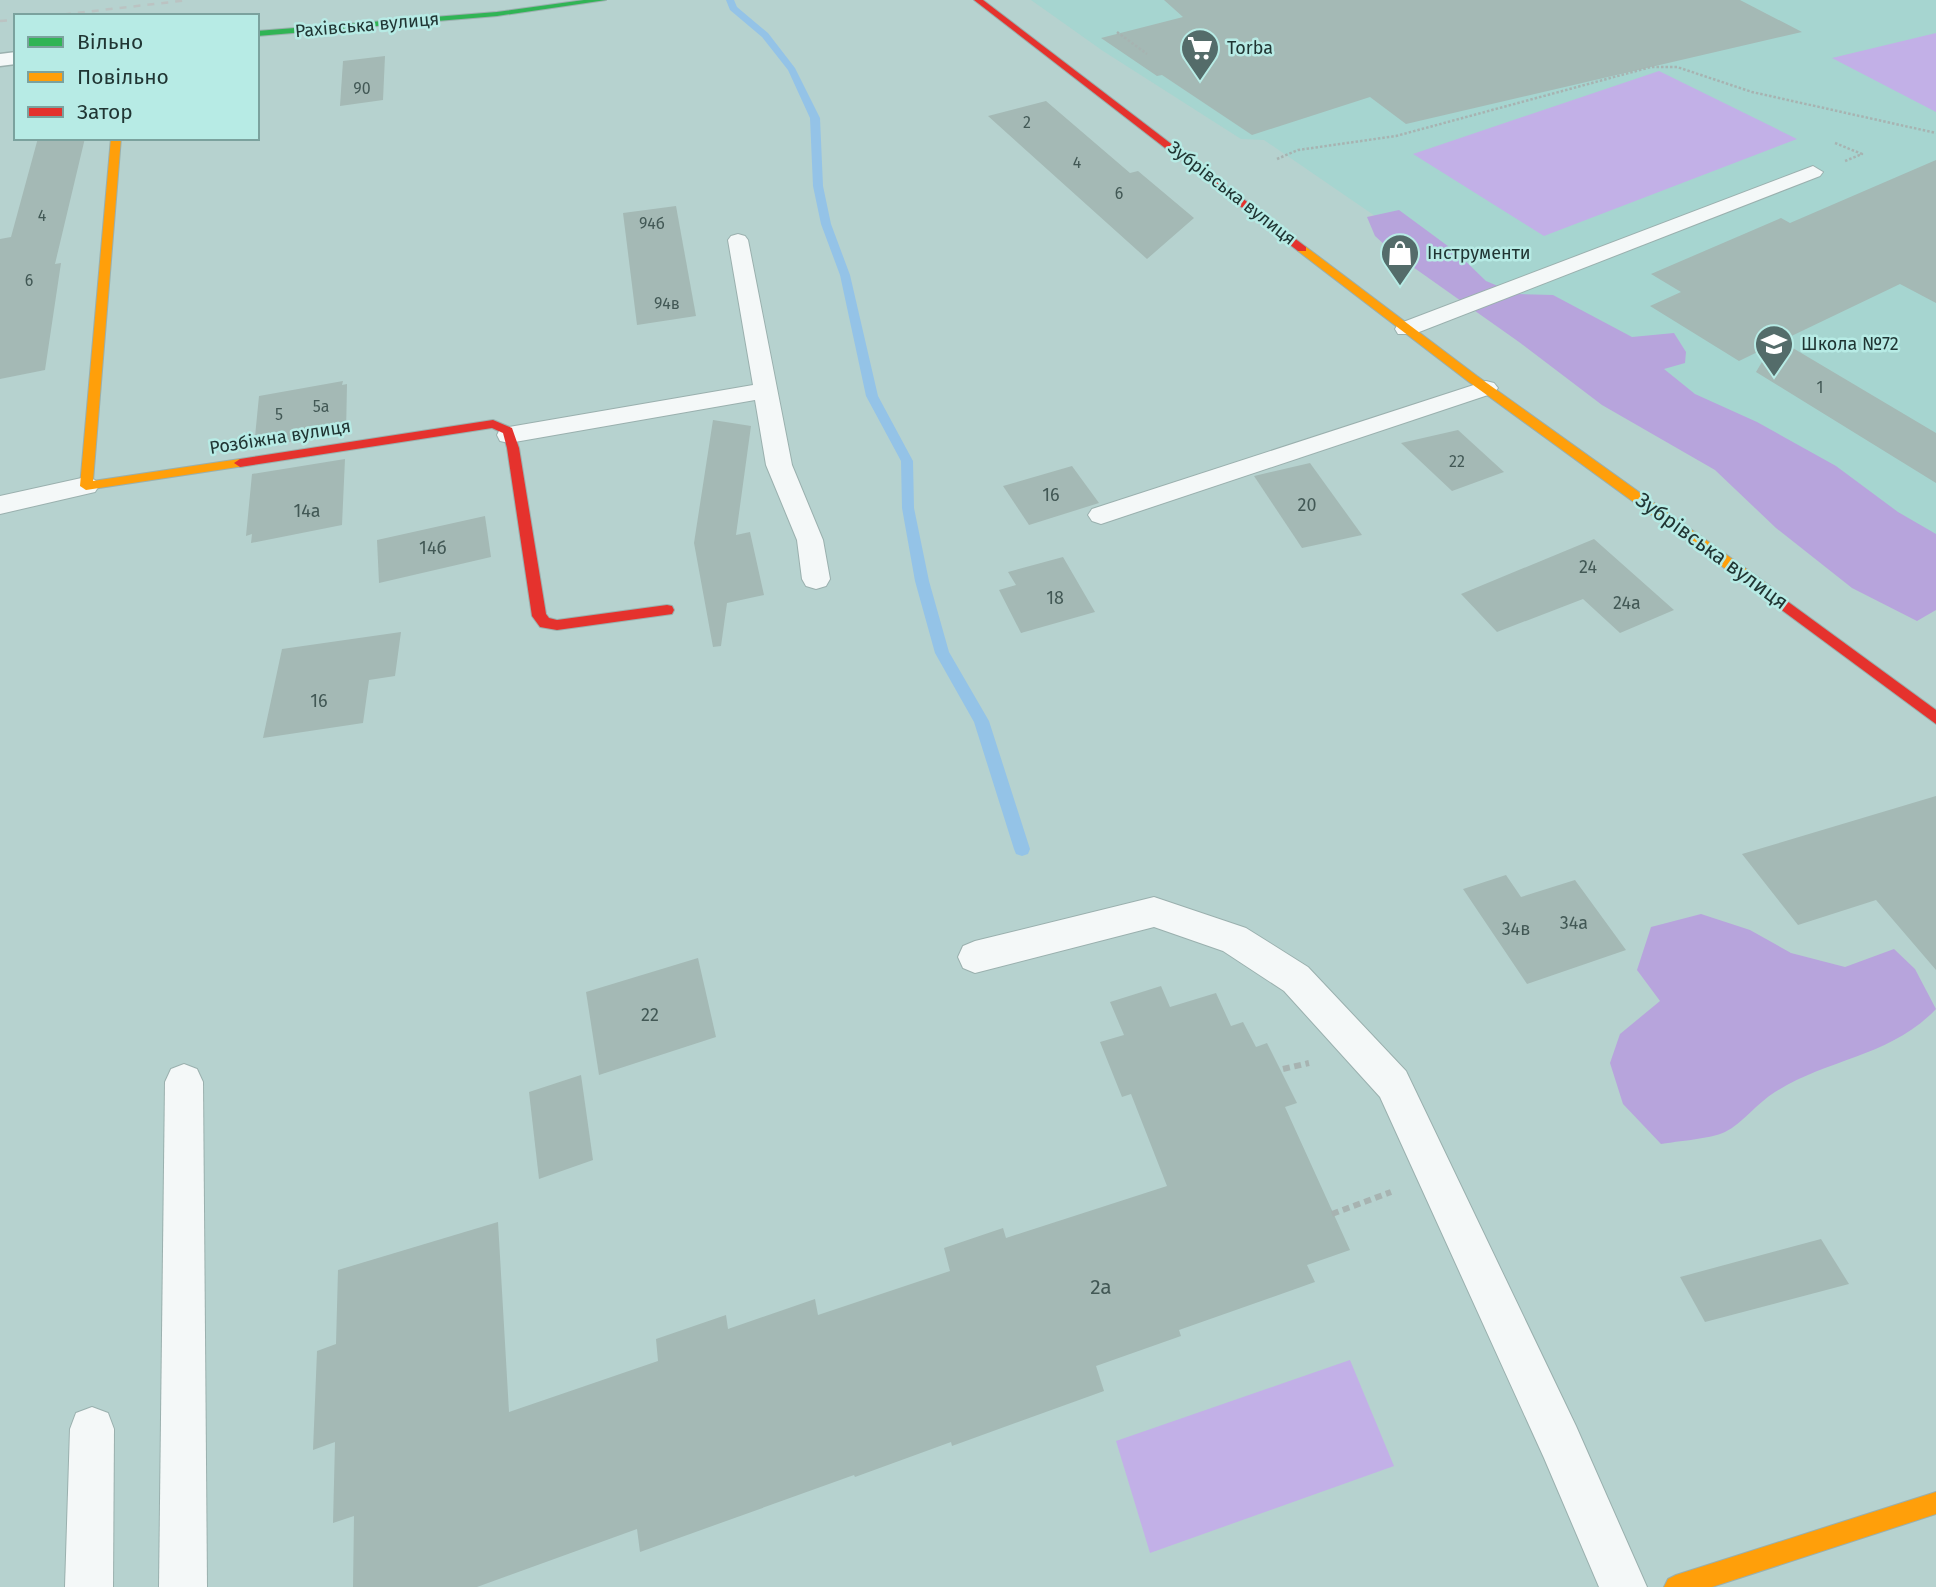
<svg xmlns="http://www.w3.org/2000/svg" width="1936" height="1587" viewBox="0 0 1936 1587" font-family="'Fira Sans',sans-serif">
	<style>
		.built { fill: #a6d5d0 }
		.green { fill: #c2b0e7 }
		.forest { fill: #b7a4dc }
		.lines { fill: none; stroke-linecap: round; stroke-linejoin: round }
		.stream { fill: #94c3e7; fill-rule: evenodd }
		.building { fill: #a4b9b5 }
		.lane-casing { stroke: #9ab0ae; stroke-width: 2 }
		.street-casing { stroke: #9ab0ae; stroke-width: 3 }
		.fast-casing { stroke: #9ab0ae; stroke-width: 2 }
		.slow-casing { stroke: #9ab0ae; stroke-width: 2 }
		.jam-casing { stroke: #9ab0ae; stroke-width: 2 }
		.path-far1 { stroke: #a7b3b1; stroke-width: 2.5; stroke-dasharray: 2.5 2; stroke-linecap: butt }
		.path { stroke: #a7b3b1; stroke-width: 6; stroke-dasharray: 7 4.5; stroke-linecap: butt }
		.lane { fill: #f4f8f8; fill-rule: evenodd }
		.street { fill: #f4f8f8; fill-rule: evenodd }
		.fast { fill: #30b455; fill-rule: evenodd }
		.slow { fill: #ff9f0a; fill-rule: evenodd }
		.jam { fill: #e5322d; fill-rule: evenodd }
		.rail { stroke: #bbc3c2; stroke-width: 2.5; stroke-dasharray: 7 7; stroke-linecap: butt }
		.labels { text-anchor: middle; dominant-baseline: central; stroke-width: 5; stroke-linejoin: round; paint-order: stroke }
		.far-number-label { font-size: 16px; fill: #425855 }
		.far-street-label { font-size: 18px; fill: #203533; stroke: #b7ebe5 }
		.far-poi-label { font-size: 18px; fill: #203533; stroke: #b7ebe5; text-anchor: start }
		.number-label { font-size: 18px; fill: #425855 }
		.street-label { font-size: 21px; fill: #203533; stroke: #b7ebe5 }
		.near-number-label { font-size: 21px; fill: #425855 }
	</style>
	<rect width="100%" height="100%" fill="#b6d2cf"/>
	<!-- built -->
	<polygon class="built" points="1031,0 1936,0 1936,600 1264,140 1241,139 1103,51"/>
	<!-- green -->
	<g class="green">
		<polygon points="1936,32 1936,112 1832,58 1936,33"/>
		<polygon points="1659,71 1797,139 1544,236 1413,154"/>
		<polygon points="1350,1360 1394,1466 1150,1553 1116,1441"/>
	</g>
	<!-- forest -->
	<g class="forest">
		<polygon points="1399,210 1456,252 1486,281 1517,294 1553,295 1632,337 1674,333 1686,352 1685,363 1664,369 1695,394 1757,422 1836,466 1898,512 1936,534 1936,610 1917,621 1852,588 1776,528 1715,470 1602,405 1519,342 1396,255 1375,236 1367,217"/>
		<path d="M1701 914 1750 930 1791 953 1845 967 1894 949 1915 969 1936 1009C1890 1057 1829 1058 1775 1092 1757 1103 1743 1123 1725 1132 1710 1139 1678 1141 1661 1144L1623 1104 1610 1063 1620 1034 1660 1001 1637 970 1651 927Z"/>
	</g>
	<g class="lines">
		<!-- stream -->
		<polygon class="stream" points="726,0 734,0 737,7 768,33 795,68 820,118 823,186 831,224 850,275 878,396 913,461 914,508 929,581 949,652 989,721 1030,849 1028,854 1022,856 1016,854 1014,849 974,722 935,653 915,581 902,508 901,461 866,396 840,275 821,224 813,186 810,118 788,70 762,37 730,10"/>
	</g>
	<!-- building -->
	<g class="building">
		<polygon points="1164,0 1740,0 1802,32 1406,124 1370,97 1252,135 1162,75 1157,76 1101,38 1183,17"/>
		<polygon points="385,56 383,100 340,106 343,61"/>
		<polygon points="1046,101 1130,173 1138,171 1194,218 1147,259 988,116"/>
		<polygon points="38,138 85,138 55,264 61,263 45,370 0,379 0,239 11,237"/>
		<polygon points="1936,160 1936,303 1900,284 1781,341 1936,433 1936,483 1756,372 1772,345 1739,361 1650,306 1681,292 1651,274 1781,218 1790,223"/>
		<polygon points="676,206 696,316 637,325 623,213"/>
		<polygon points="343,381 342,385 347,384 346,434 254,447 259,396"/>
		<polygon points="713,420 751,426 736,535 750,532 764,595 727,603 721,646 713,647 694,543"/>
		<polygon points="1458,430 1504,472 1452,491 1401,443"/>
		<polygon points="345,459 342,525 251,543 252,534 246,536 252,474"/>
		<polygon points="1310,463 1362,535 1302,548 1254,476"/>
		<polygon points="1072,466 1099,503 1029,525 1003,486"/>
		<polygon points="485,516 491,557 379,583 377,540"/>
		<polygon points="1594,539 1674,610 1620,633 1583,599 1497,632 1461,594"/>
		<polygon points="1063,557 1095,612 1021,633 999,590 1016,585 1008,572"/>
		<polygon points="401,632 395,676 369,680 363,723 263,738 282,649"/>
		<polygon points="1936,796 1936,970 1876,900 1798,925 1742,854"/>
		<polygon points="1506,875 1521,897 1575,880 1626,950 1527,984 1463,889"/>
		<polygon points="698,958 716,1037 599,1075 586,992"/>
		<polygon points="1161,986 1170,1007 1216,993 1231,1026 1243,1022 1256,1047 1267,1043 1297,1103 1285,1107 1350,1250 1307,1265 1315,1282 1179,1330 1181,1336 1096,1366 1104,1391 952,1446 951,1442 855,1477 854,1475 640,1552 637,1529 477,1587 353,1587 354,1516 333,1523 335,1442 313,1450 317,1351 336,1344 338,1270 498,1222 509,1412 658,1361 656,1339 726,1315 728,1329 815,1299 818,1315 950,1271 944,1248 1003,1228 1006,1238 1167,1186 1131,1094 1122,1097 1100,1042 1124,1035 1110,1002"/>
		<polygon points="581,1075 593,1160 539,1179 529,1092"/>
		<polygon points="1821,1239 1849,1284 1705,1322 1680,1277"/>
	</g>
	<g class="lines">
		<defs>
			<g id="lane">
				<polygon points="1813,166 1823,172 1820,176 1414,334 1398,334 1395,329 1398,324"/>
				<polygon points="738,234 745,236 748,240 792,465 823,540 830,579 826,586 816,589 806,586 802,579 797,540 766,465 755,400 509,443 500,441 497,435 500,429 509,427 753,385 728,240 731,236"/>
				<polygon points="1486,381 1494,383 1498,388 1494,393 1101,524 1092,521 1088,515 1092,509"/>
				<polygon points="86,477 95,480 99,486 95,492 0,514 0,496"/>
				<polygon points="1154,897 1246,928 1308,967 1406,1071 1576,1426 1647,1587 1599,1587 1544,1458 1380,1097 1284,991 1223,951 1154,927 975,973 963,968 958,957 963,946 975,941"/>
				<polygon points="184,1064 197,1069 203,1082 207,1587 159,1587 165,1082 171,1069"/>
				<polygon points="92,1407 108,1413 114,1429 113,1587 65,1587 70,1429 76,1413"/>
			</g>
			<polygon id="street" points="16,52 16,64 0,66 0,54"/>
			<polygon id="fast" points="584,0 606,0 497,16 257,36 257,31 497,12"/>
			<g id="slow">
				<polygon points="111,138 121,138 93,481 240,459 244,460 244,466 86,490 80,486"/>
				<polygon points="1298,247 1306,247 1477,376 1770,586 1772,590 1770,594 1760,594 1469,382 1298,251"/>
				<polygon points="1936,1492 1936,1514 1712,1587 1664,1587 1668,1579 1676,1575"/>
			</g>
			<g id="jam">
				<polygon points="974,0 983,0 1306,247 1306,251 1298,251"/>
				<polygon points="493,420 512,428 519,448 546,614 549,618 557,620 667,605 672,606 674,610 672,614 557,630 540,627 532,616 507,448 503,433 492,428 240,467 234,463 240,459"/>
				<polygon points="1765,585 1936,710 1936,724 1760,594 1758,590 1760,586"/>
			</g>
		</defs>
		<!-- lane casing -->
		<use href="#lane" class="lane-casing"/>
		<!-- street casing -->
		<use href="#street" class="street-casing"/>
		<!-- fast casing -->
		<use href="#fast" class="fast-casing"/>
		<!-- slow casing -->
		<use href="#slow" class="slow-casing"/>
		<!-- jam casing -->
		<use href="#jam" class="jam-casing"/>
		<!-- path-far1 -->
		<g class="path-far1">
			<polyline points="1117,32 1147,54"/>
			<polyline points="1835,143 1862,154 1845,161"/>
			<polyline points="1277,159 1298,150 1396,136 1651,67 1677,67 1752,92 1936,133"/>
		</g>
		<!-- path -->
		<g class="path">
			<polyline points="1283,1069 1309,1063"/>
			<polyline points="1332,1214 1391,1192"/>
		</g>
		<!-- lane -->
		<use href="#lane" class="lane"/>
		<!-- street -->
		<use href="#street" class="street"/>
		<!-- fast -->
		<use href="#fast" class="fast"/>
		<!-- slow -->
		<use href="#slow" class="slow"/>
		<!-- jam -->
		<use href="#jam" class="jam"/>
		<!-- rail -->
		<g class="rail">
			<polyline points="50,16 189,0"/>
			<polyline points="0,21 16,20"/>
		</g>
	</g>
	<!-- icons -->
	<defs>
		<symbol id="supermarket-pin" viewBox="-11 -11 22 30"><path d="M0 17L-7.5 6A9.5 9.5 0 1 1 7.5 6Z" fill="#546c6a" stroke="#b7ebe5"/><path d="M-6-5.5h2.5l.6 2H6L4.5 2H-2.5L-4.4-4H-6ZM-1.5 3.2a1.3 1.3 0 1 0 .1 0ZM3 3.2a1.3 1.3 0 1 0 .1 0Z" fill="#fff"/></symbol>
		<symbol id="shop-pin" viewBox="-11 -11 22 30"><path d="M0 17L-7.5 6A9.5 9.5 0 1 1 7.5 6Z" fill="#546c6a" stroke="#b7ebe5"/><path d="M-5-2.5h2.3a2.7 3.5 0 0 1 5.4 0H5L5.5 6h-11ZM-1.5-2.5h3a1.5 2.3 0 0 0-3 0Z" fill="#fff"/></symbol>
		<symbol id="school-pin" viewBox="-11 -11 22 30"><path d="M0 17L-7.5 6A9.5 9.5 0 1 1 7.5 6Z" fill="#546c6a" stroke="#b7ebe5"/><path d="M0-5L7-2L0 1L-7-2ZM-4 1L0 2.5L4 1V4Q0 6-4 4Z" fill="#fff"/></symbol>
	</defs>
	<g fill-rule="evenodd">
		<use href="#supermarket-pin" x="1178" y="26" width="44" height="60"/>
		<use href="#shop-pin" x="1378" y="231" width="44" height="60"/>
		<use href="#school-pin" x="1752" y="322" width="44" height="60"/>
	</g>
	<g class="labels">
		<!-- far-number labels -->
		<g class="far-number-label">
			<text x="362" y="88">90</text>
			<text x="1027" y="122">2</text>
			<text x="1077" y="162">4</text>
			<text x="1119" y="193">6</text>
			<text x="42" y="215">4</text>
			<text x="652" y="223">94б</text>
			<text x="29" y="280">6</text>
			<text x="667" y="303">94в</text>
			<text x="1820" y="387">1</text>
			<text x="321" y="406">5а</text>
			<text x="279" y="414">5</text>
			<text x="1457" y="461">22</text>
		</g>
		<!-- far-street labels -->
		<g class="far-street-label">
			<text transform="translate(367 25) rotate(-5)">Рахівська вулиця</text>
			<text transform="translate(1232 193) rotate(38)">Зубрівська вулиця</text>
			<text transform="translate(280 437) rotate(-9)">Розбіжна вулиця</text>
		</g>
		<!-- far-poi labels -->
		<g class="far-poi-label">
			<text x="1227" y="48">Torba</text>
			<text x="1427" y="253">Інструменти</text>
			<text x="1801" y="344">Школа №72</text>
		</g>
		<!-- number labels -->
		<g class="number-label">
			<text x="1051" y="495">16</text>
			<text x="1307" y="505">20</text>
			<text x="307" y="511">14а</text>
			<text x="433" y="548">14б</text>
			<text x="1588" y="567">24</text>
			<text x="1055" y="598">18</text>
			<text x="1627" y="603">24а</text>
			<text x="319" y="701">16</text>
			<text x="1574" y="923">34а</text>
			<text x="1516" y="929">34в</text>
			<text x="650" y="1015">22</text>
		</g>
		<!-- street labels -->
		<g class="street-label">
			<text transform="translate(1712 551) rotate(36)">Зубрівська вулиця</text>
		</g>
		<!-- near-number labels -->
		<g class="near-number-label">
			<text x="1101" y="1287">2а</text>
		</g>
	</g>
	<!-- legend -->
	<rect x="14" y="14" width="245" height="126" fill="#b7ebe5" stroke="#7ba29e" stroke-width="2"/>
	<rect x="28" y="37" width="35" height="10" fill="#30b455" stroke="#7ba29e" stroke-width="2"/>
	<text x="77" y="49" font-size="21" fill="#203533">Вільно</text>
	<rect x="28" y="72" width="35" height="10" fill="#ff9f0a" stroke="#7ba29e" stroke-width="2"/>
	<text x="77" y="84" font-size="21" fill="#203533">Повільно</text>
	<rect x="28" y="107" width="35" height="10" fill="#e5322d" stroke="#7ba29e" stroke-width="2"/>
	<text x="77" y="119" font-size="21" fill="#203533">Затор</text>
</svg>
